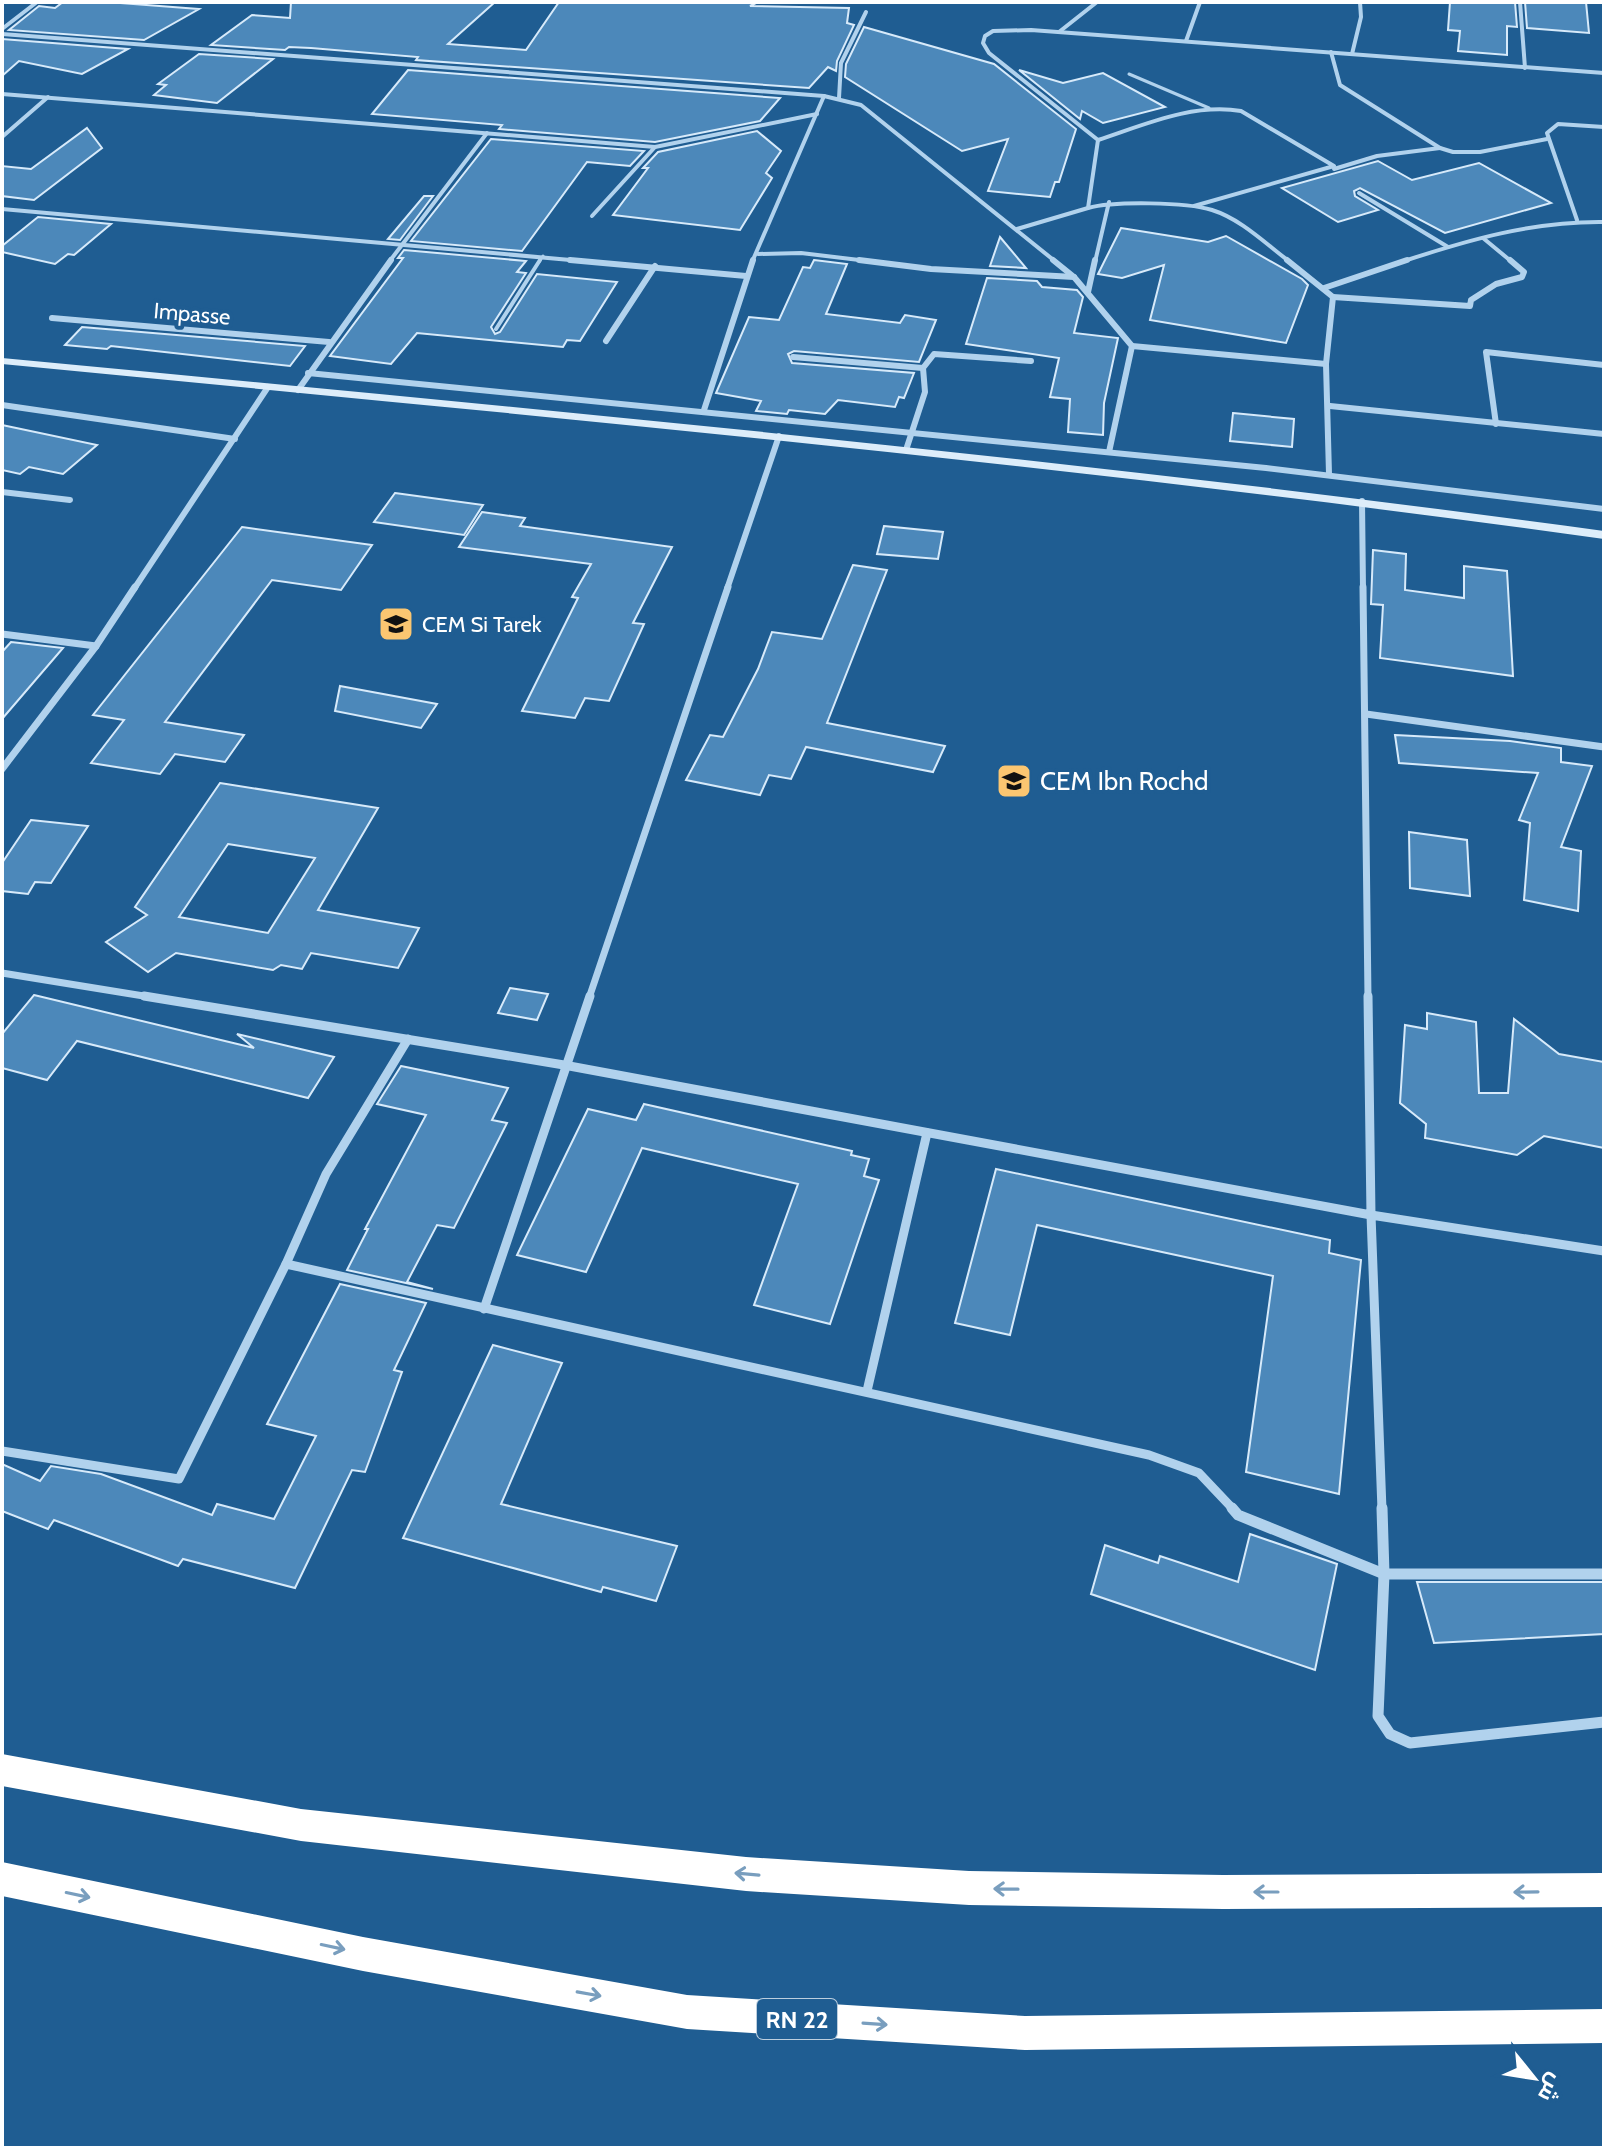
<svg xmlns="http://www.w3.org/2000/svg" width="1606" height="2150" viewBox="0 0 1606 2150" font-family="Cabin,Cairo,sans-serif">
	<style>
		.building { fill: #4c88ba; stroke: #d7eafa; stroke-width: 2; fill-rule: evenodd }
		.lines { fill: none; stroke-linecap: round; stroke-linejoin: round }
		.lane-far1 { stroke: #b1d2ed; stroke-width: 3 }
		.lane { stroke: #b1d2ed; stroke-width: 4 }
		.street-far4 { stroke: #b1d2ed; stroke-width: 4 }
		.street-far3 { stroke: #b1d2ed; stroke-width: 6 }
		.street-far2 { stroke: #b1d2ed; stroke-width: 7 }
		.street-far1 { stroke: #b1d2ed; stroke-width: 9 }
		.street { stroke: #b1d2ed; stroke-width: 11 }
		.secondary { fill: #ddedfa; fill-rule: evenodd }
		.highway { fill: #fff; fill-rule: evenodd }
		.oneway { stroke: #799ebe }
		.labels { text-anchor: middle; dominant-baseline: central; stroke-width: 8; stroke-linejoin: round; paint-order: stroke }
		.far-street-label { font-size: 22px; fill: #fff; stroke: #1f5d92 }
		.far-poi-label { font-size: 22px; fill: #fff; stroke: #1f5d92; text-anchor: start }
		.shield { fill: #1f5d92; stroke: #bccede; stroke-width: 2 }
		.shield-label { font-size: 24px; font-weight: bold; fill: #fff }
		.poi-label { font-size: 26px; fill: #fff; stroke: #1f5d92; text-anchor: start }
	</style>
	<rect width="100%" height="100%" fill="#1f5d92"/>
	<!-- building -->
	<g class="building">
		<polygon points="63,2 107,2 199,9 144,40 9,30 39,6 55,8"/>
		<polygon points="291,2 495,2 448,44 526,50 559,2 758,2 750,6 849,8 847,23 854,25 837,61 836,71 828,67 809,88 416,60 418,57 311,48 289,47 285,50 211,45 252,15 290,18"/>
		<polygon points="1450,2 1515,2 1517,27 1507,26 1507,55 1458,51 1460,31 1448,30"/>
		<polygon points="1525,2 1586,2 1589,33 1527,28"/>
		<polygon points="864,27 994,64 1076,129 1059,182 1055,182 1050,197 988,191 1008,139 962,151 845,77 846,64"/>
		<polygon points="2,39 128,49 82,74 19,61 2,76"/>
		<polygon points="199,54 273,59 217,103 154,95 166,85 158,84"/>
		<polygon points="408,70 780,98 760,121 655,142 499,129 502,125 372,114"/>
		<polygon points="1019,70 1063,83 1103,73 1165,107 1103,123 1082,111 1080,119"/>
		<polygon points="87,128 102,148 34,200 2,196 2,166 31,169"/>
		<polygon points="757,131 781,151 766,173 772,178 740,230 613,215 648,168 643,168 658,152"/>
		<polygon points="491,139 644,151 630,166 587,162 522,251 411,241"/>
		<polygon points="1378,161 1412,180 1479,163 1551,203 1445,233 1360,188 1354,191 1355,196 1378,210 1338,222 1282,188"/>
		<polygon points="424,196 433,196 400,240 388,239"/>
		<polygon points="38,217 111,224 74,255 68,254 55,264 2,252 2,246"/>
		<polygon points="1121,228 1208,242 1226,236 1302,279 1308,285 1286,343 1150,320 1164,265 1122,278 1098,274"/>
		<polygon points="1000,237 1026,268 990,266"/>
		<polygon points="404,250 526,261 517,272 526,273 491,327 495,334 500,332 537,274 617,282 580,341 567,340 563,347 417,333 391,364 330,356 403,258 398,258"/>
		<polygon points="814,260 847,264 826,314 900,323 905,315 936,320 919,362 794,351 788,354 792,363 914,373 904,398 899,397 895,407 838,400 825,414 789,410 787,414 756,411 761,401 716,393 749,317 779,320 803,267 810,268"/>
		<polygon points="987,278 1037,281 1042,287 1077,290 1083,297 1074,333 1118,338 1104,403 1103,435 1068,432 1070,399 1050,397 1059,358 966,344"/>
		<polygon points="82,327 305,346 290,366 111,346 107,349 65,345"/>
		<polygon points="1233,413 1294,419 1292,447 1230,441"/>
		<polygon points="2,425 97,445 63,474 29,467 20,474 2,470"/>
		<polygon points="395,493 483,505 464,535 374,522"/>
		<polygon points="482,512 525,518 520,526 672,547 633,623 644,624 609,701 585,698 575,718 522,711 578,598 572,597 591,564 459,547"/>
		<polygon points="884,526 943,532 938,559 877,554"/>
		<polygon points="242,527 372,545 341,590 272,580 165,722 244,735 225,762 175,754 160,774 91,763 124,720 93,715"/>
		<polygon points="1373,550 1406,554 1405,590 1464,598 1464,566 1507,571 1513,676 1380,658 1383,605 1371,604"/>
		<polygon points="853,565 887,570 827,723 945,746 933,772 806,747 791,779 769,775 760,795 686,780 710,735 723,737 758,669 772,632 822,639"/>
		<polygon points="11,642 63,648 2,719 2,652"/>
		<polygon points="340,686 437,704 421,728 335,711"/>
		<polygon points="1395,735 1510,741 1561,748 1561,762 1592,766 1561,847 1581,851 1578,911 1524,900 1530,823 1519,820 1538,773 1399,763"/>
		<path d="M220 783 378 808 318 910 419 928 398 968 311 953 302 969 281 965 273 970 176 953 148 972 106 942 147 915 135 907ZM228 844 315 858 268 933 179 917Z"/>
		<polygon points="31,820 88,826 51,883 35,882 28,894 2,891 2,863"/>
		<polygon points="1409,832 1467,840 1470,896 1410,888"/>
		<polygon points="510,988 548,994 537,1020 498,1013"/>
		<polygon points="34,995 254,1048 237,1034 334,1057 308,1098 77,1041 47,1080 2,1068 2,1034"/>
		<polygon points="1427,1013 1476,1022 1479,1093 1508,1093 1514,1019 1559,1054 1604,1062 1604,1148 1544,1136 1517,1155 1425,1138 1426,1124 1400,1103 1405,1025 1427,1029"/>
		<polygon points="401,1066 508,1088 492,1120 507,1123 454,1228 437,1225 407,1282 433,1289 347,1270 368,1229 365,1229 426,1115 377,1104"/>
		<polygon points="644,1104 852,1151 851,1155 869,1159 864,1176 879,1180 830,1324 754,1305 798,1184 642,1148 586,1272 517,1255 588,1109 636,1120"/>
		<polygon points="996,1169 1330,1240 1329,1253 1361,1260 1339,1494 1246,1472 1273,1276 1037,1225 1010,1335 955,1323"/>
		<polygon points="340,1284 426,1303 394,1370 402,1372 365,1472 352,1470 295,1588 183,1559 178,1566 54,1520 48,1529 2,1511 2,1464 40,1481 51,1466 101,1474 212,1515 217,1504 274,1519 316,1436 267,1424"/>
		<polygon points="493,1345 562,1363 501,1504 677,1546 656,1601 603,1587 601,1592 403,1538"/>
		<polygon points="1250,1534 1337,1564 1315,1670 1091,1594 1105,1545 1158,1563 1160,1556 1238,1582"/>
		<polygon points="1417,1582 1604,1582 1604,1634 1434,1643"/>
	</g>
	<g class="lines">
		<!-- lane-far1 -->
		<g class="lane-far1">
			<polyline points="1129,74 1209,108"/>
			<polyline points="539,262 543,256"/>
		</g>
		<!-- lane -->
		<polyline class="lane" points="496,329 540,260"/>
		<!-- street-far4 -->
		<g class="street-far4">
			<polyline points="1520,2 1525,68"/>
			<polyline points="2,29 37,2"/>
			<polyline points="1059,32 1097,2"/>
			<polyline points="2,34 824,96"/>
			<polyline points="1186,41 1200,2"/>
			<polyline points="1331,52 1340,85 1440,148 1453,152 1480,152 1547,139"/>
			<polyline points="1352,54 1361,17 1360,2"/>
			<polyline points="2,94 655,147 817,114"/>
			<polyline points="839,98 841,63 866,12"/>
			<polyline points="2,137 48,97"/>
			<path d="M1098 140C1144 125 1192 103 1241 111L1334 166 1194 206"/>
			<polyline points="1334,169 1377,156 1440,148"/>
			<polyline points="1359,193 1448,247"/>
			<path d="M1088 208C1114 201 1186 202 1212 210 1241 219 1266 244 1290 262"/>
			<polyline points="2,209 593,262"/>
			<polyline points="592,216 655,147"/>
			<polyline points="1577,220 1547,133 1558,124 1604,127"/>
			<polyline points="1017,229 1088,208 1098,140 989,53 983,43 985,36 993,31 1031,30 1604,73"/>
			<polyline points="1483,238 1512,262"/>
			<polyline points="758,254 801,253 876,262"/>
			<polyline points="389,262 487,133"/>
			<polyline points="752,262 824,96 861,105 1056,262"/>
			<polyline points="1095,262 1109,202"/>
			<path d="M1401 262C1468 240 1533 221 1604 222"/>
		</g>
		<!-- street-far3 -->
		<g class="street-far3">
			<polyline points="570,260 746,276"/>
			<polyline points="859,260 931,269 1074,277"/>
			<polyline points="1053,260 1074,277 1132,346 1109,452"/>
			<polyline points="1287,260 1333,297 1326,364 1329,474"/>
			<polyline points="1324,288 1407,260"/>
			<polyline points="1088,292 1095,260"/>
			<polyline points="1333,297 1470,306 1471,300 1496,284 1522,277 1524,272 1510,260"/>
			<polyline points="52,318 329,342"/>
			<polyline points="606,341 655,266"/>
			<polyline points="1132,346 1326,364"/>
			<polyline points="793,357 923,368"/>
			<polyline points="308,373 1266,468 1604,509"/>
			<polyline points="298,390 391,260"/>
			<polyline points="2,405 235,439"/>
			<polyline points="1330,406 1604,434"/>
			<polyline points="704,410 753,260"/>
			<polyline points="1496,424 1486,352 1604,365"/>
			<polyline points="906,450 925,392 923,368 934,354 1031,361"/>
			<polyline points="2,492 70,500"/>
			<polyline points="1362,501 1363,589"/>
			<polyline points="134,589 268,387"/>
			<polyline points="727,589 779,436"/>
		</g>
		<!-- street-far2 -->
		<g class="street-far2">
			<polyline points="1363,587 1368,998"/>
			<polyline points="2,634 96,646"/>
			<polyline points="1366,714 1604,747"/>
			<polyline points="2,769 96,646 135,587"/>
			<polyline points="2,973 156,998"/>
			<polyline points="589,998 728,587"/>
		</g>
		<!-- street-far1 -->
		<g class="street-far1">
			<polyline points="144,996 564,1065 1371,1215 1368,996"/>
			<polyline points="286,1264 1149,1455 1199,1473 1234,1510"/>
			<polyline points="484,1309 590,996"/>
			<polyline points="867,1391 927,1133"/>
			<polyline points="2,1451 179,1479 286,1264 326,1174 408,1039"/>
			<polyline points="1382,1510 1371,1215 1604,1251"/>
		</g>
		<!-- street -->
		<g class="street">
			<polyline points="1232,1508 1238,1515 1384,1574 1604,1574"/>
			<polyline points="1382,1508 1384,1574 1378,1716 1390,1734 1410,1743 1604,1722"/>
		</g>
		<!-- secondary -->
		<path class="secondary" d="M2 358C537 409 1072 458 1604 531V539C1072 465 537 416 2 364Z"/>
		<!-- highway -->
		<g class="highway">
			<polygon points="2,1754 301,1809 746,1857 969,1871 1223,1875 1604,1873 1604,1907 1223,1909 969,1905 746,1891 301,1841 2,1786"/>
			<polygon points="2,1862 363,1937 687,1995 1025,2016 1604,2009 1604,2043 1025,2050 687,2029 363,1971 2,1896"/>
		</g>
	</g>
	<!-- one-way arrows -->
	<defs><path id="oneway-shaft" d="M-6 0H5M1.5-3L5.5 0L1.5 3" fill="none" stroke-width="1.6" stroke-linecap="round" stroke-linejoin="round" transform="scale(2)"/></defs>
	<g class="oneway">
		<use href="#oneway-shaft" transform="translate(747 1874) rotate(-175)"/>
		<use href="#oneway-shaft" transform="translate(1006 1889) rotate(-179)"/>
		<use href="#oneway-shaft" transform="translate(1266 1892) rotate(-180)"/>
		<use href="#oneway-shaft" transform="translate(1526 1892) rotate(179)"/>
		<use href="#oneway-shaft" transform="translate(78 1895) rotate(12)"/>
		<use href="#oneway-shaft" transform="translate(333 1947) rotate(12)"/>
		<use href="#oneway-shaft" transform="translate(589 1994) rotate(10)"/>
		<use href="#oneway-shaft" transform="translate(875 2024) rotate(4)"/>
	</g>
	<!-- icons -->
	<defs>
		<symbol id="school-square" viewBox="-11 -11 22 22"><rect x="-9" y="-9" width="18" height="18" rx="4" fill="#fbc671" stroke="#1f5d92"/><path d="M0-5L7-2L0 1L-7-2ZM-4 1L0 2.5L4 1V4Q0 6-4 4Z" fill="#111"/></symbol>
	</defs>
	<g fill-rule="evenodd">
		<use href="#school-square" x="376" y="604" width="40" height="40"/>
		<use href="#school-square" x="994" y="761" width="40" height="40"/>
	</g>
	<g class="labels">
		<!-- far-street labels -->
		<g class="far-street-label">
			<text transform="translate(192 314) rotate(5)">Impasse</text>
		</g>
		<!-- far-poi labels -->
		<g class="far-poi-label">
			<text x="422" y="624">CEM Si Tarek</text>
		</g>
		<!-- shield labels -->
		<rect class="shield" x="757" y="1999" width="80" height="40" rx="6"/>
		<g class="shield-label">
			<text x="797" y="2019">RN 22</text>
		</g>
		<!-- poi labels -->
		<g class="poi-label">
			<text x="1040" y="781">CEM Ibn Rochd</text>
		</g>
	</g>
	<!-- border -->
	<rect width="1606" height="2150" fill="none" stroke="#ffffff" stroke-width="8"/>
	<!-- north arrow -->
	<g transform="translate(1534 2078) rotate(120)" stroke="#1f5d92" stroke-width="6" paint-order="stroke">
	<path d="M0-6L14 30L0 20L-14 30Z" fill="#ffffff"/>
	<text y="-12" font-size="22" font-weight="bold" text-anchor="middle" fill="#ffffff">ش</text>
	</g>
</svg>
